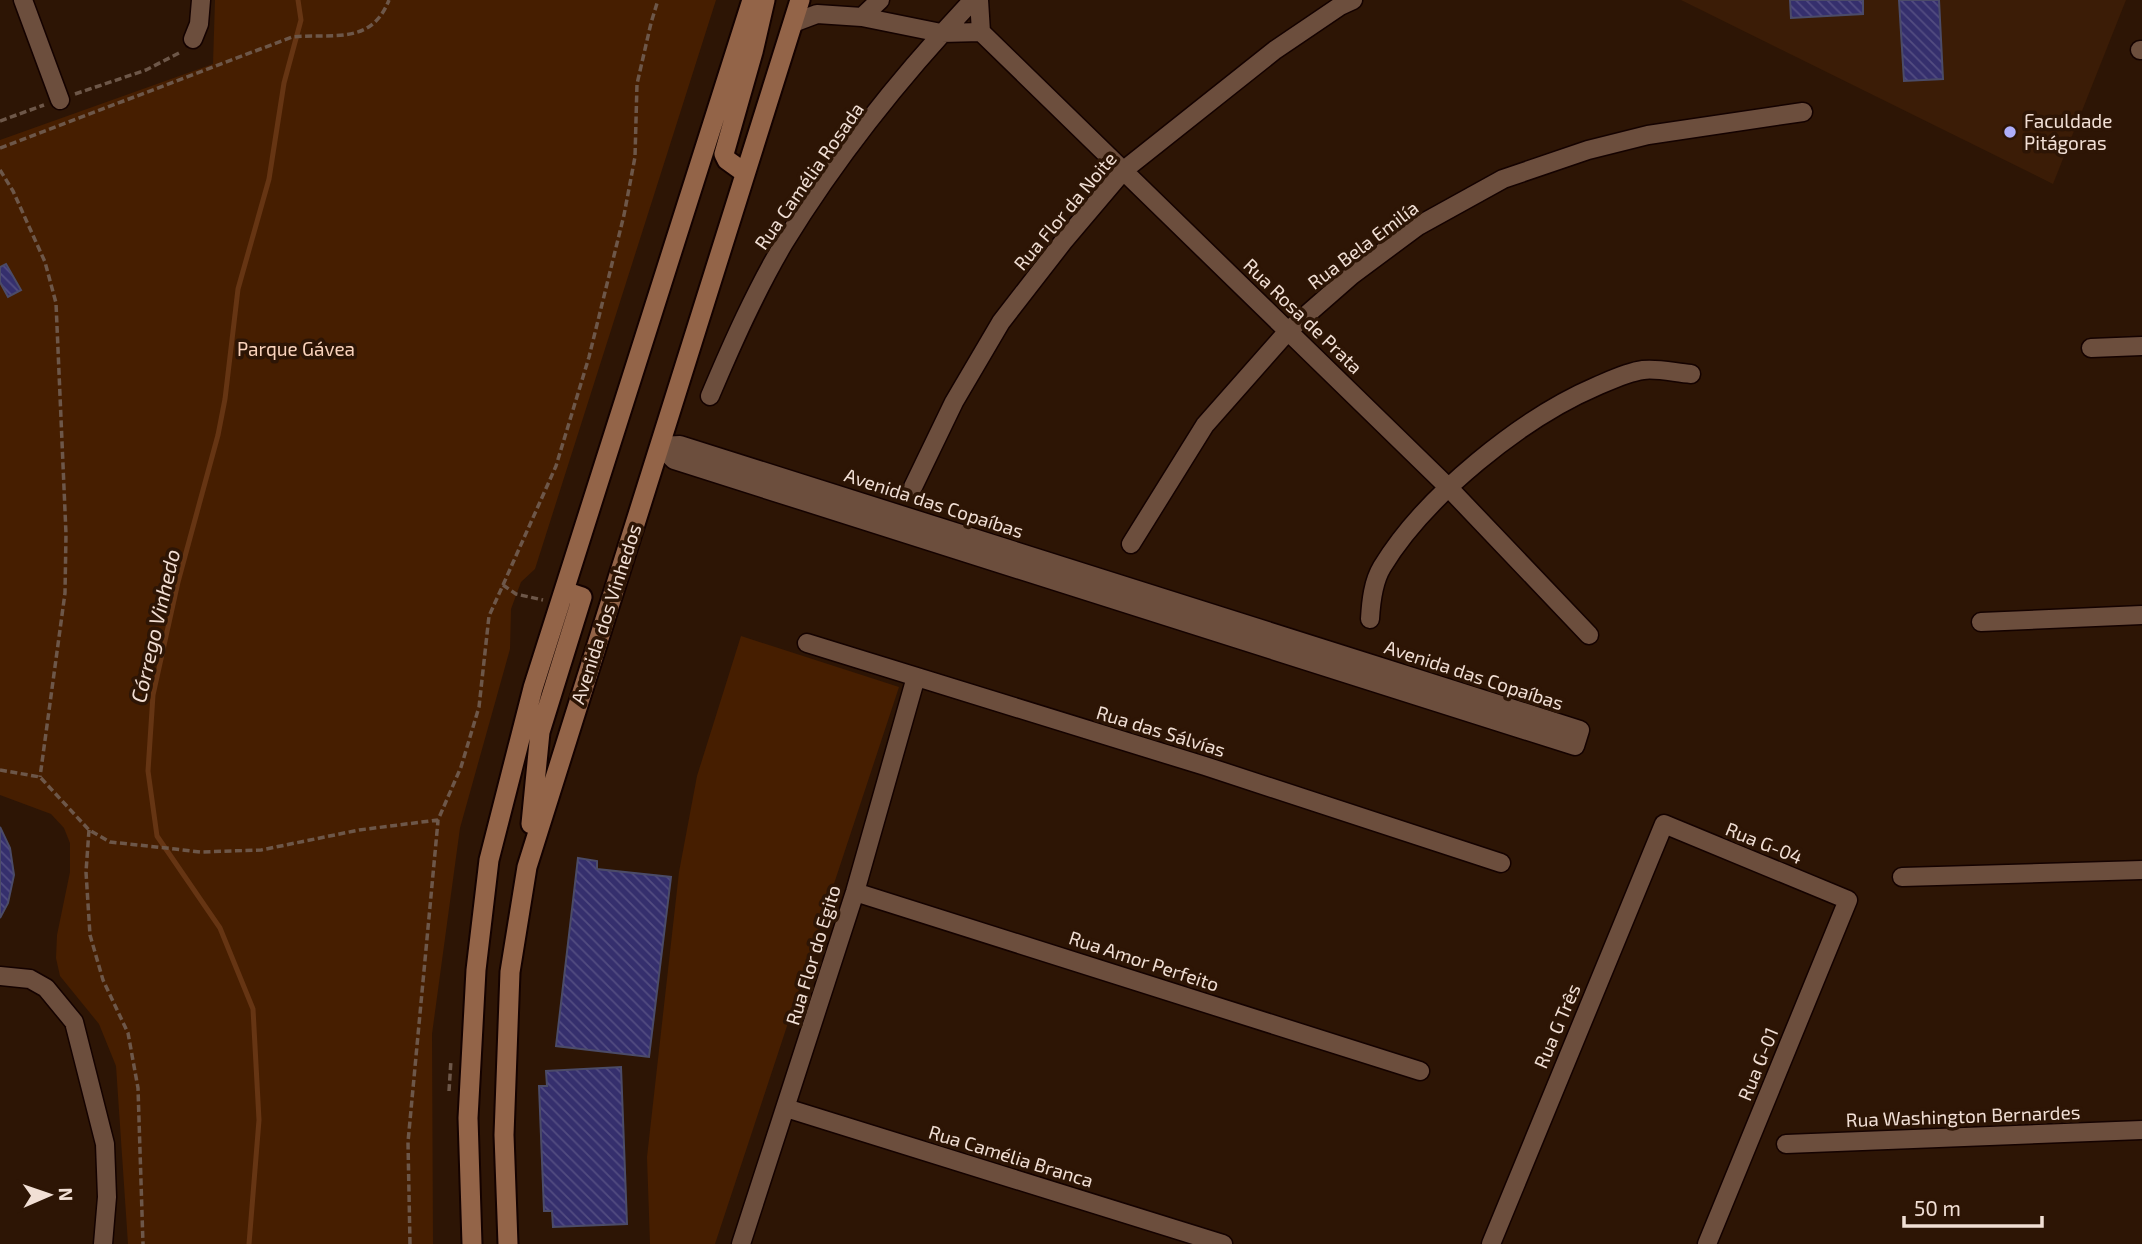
<svg xmlns="http://www.w3.org/2000/svg" width="2142" height="1244" viewBox="0 0 2142 1244" font-family="'Exo 2',sans-serif">
<style>
.built{fill:#3b1c06}
.green{fill:#461e00}
.lines{fill:none;stroke-linecap:round;stroke-linejoin:round}
.stream{stroke:#663513;stroke-width:5}
.building{fill:url(#building-back-hatch);stroke:#4b4b68;stroke-width:2}
.minor-casing{stroke:#140200;stroke-width:21}
.secondary-casing{stroke:#140200;stroke-width:23}
.path{stroke:#6d5749;stroke-width:3.5;stroke-dasharray:7 3.5;stroke-linecap:butt}
.minor{stroke:#6c4e3d;stroke-width:18}
.secondary{stroke:#936448;stroke-width:19}
.poi-dot{fill:#aeaefa;stroke:#2d1505;stroke-width:2.5}
.labels{text-anchor:middle;stroke-width:7;stroke-linejoin:round;paint-order:stroke}
.poi-label{font-size:19px;fill:#f1dfd5;stroke:#2d1505;text-anchor:start}
.street-label{font-size:19px;fill:#f1dfd5;stroke:#2d1505}
.park-label{font-size:19px;fill:#f9d2bb;stroke:#2d1505}
.water-label{font-size:21px;font-style:italic;fill:#f2ded3;stroke:#2d1505}
</style>
<defs>
<pattern id="building-back-hatch" width="6" height="6" patternUnits="userSpaceOnUse" patternTransform="scale(1.75)"><rect width="6" height="6" fill="#352f6d"/><path d="M-1 5l2 2M0 0l6 6M5-1l2 2" fill="none" stroke="#534d81"/></pattern>
</defs>
<rect width="100%" height="100%" fill="#2d1505"/>
<path class="built" d="M1681 0H2126L2053 184Z"/>
<path class="green" d="M215 0H716L535 569 521 582 511 609 510 649 460 828 432 1034 433 1244H128L116 1066 99 1024 60 976 56 958 57 935 70 872V843L64 828 51 814 0 795V140L213 64Z
M741 636 899 687 715 1244H650L647 1157 679 872 697 776Z"/>
<g class="lines">
<path class="stream" d="M249 1244 259 1120 253 1009 220 928 157 836 148 771 153 695 178 582 218 435 225 399 238 289 269 179 284 83 301 20 298 0"/>
</g>
<path class="building" d="M1790 0H1863V14L1791 18Z
M1899 0H1939L1943 79 1904 81Z
M6 264 21 290 8 297 0 282V267Z
M0 827 10 848 14 875 8 903 0 918Z
M578 858 597 861V869L671 877 649 1057 556 1046Z
M621 1067 627 1224 553 1227 552 1211H544L539 1086H547L546 1071Z"/>
<g class="lines">
<g class="minor-casing">
<path id="minor" d="M23 0 60 100
M979 0 981 32 1448 487 1589 635
M862 17 880 0
M793 23 817 14 862 17 941 33 981 32
M193 39 199 24 201 0
M2140 50H2142
M2091 348 2142 346
M710 396C732 344 755 292 784 243 837 156 903 74 973 0
M680 445 1580 730 1575 746 674 460 660 446Z
M913 487 954 402 1001 322 1063 242 1124 170 1275 50 1340 6 1353 0
M1131 544 1205 425 1288 331 1352 275 1418 226 1503 179 1588 150 1648 135 1803 112
M1370 619C1371 601 1373 582 1382 567 1425 496 1522 418 1597 386 1611 380 1628 372 1643 370 1658 368 1676 373 1691 374
M1981 622 2142 615
M807 643 1205 766 1501 863
M1902 877 2142 870
M855 892 1420 1071
M0 976 30 979 46 988 74 1022 105 1144 107 1197 103 1244
M786 1108 1223 1244
M1786 1144 2142 1130
M741 1244 855 892 916 677
M1491 1244 1664 824 1848 900 1707 1244"/>
</g>
<g class="secondary-casing">
<path id="secondary" d="M745 173 727 160 724 154 753 52 765 0
M531 824 540 732 582 597 564 591
M472 1244 468 1118 476 970 489 860 533 688 752 0
M508 1244 504 1135 510 972 527 867 800 0"/>
</g>
<path class="path" d="M75 94 146 70 181 52
M0 121 44 105
M0 148 292 37C332 33 371 46 389 0
M0 170 13 191 45 262 56 303 66 534 65 593 40 777
M503 585 556 466 589 357 624 215 635 157 637 84 651 23 658 0
M0 770 40 777 89 830 110 842 175 849 200 852 261 850 359 830 438 820 461 767 479 707 489 616 503 585 516 594 543 600
M89 830 86 872 90 935 103 980 128 1033 138 1088 143 1244
M449 1091 451 1060
M410 1244 408 1142 438 821"/>
<use href="#minor" class="minor"/>
<use href="#secondary" class="secondary"/>
</g>
<circle class="poi-dot" cx="2010" cy="132" r="7"/>
<g class="labels">
<g class="poi-label">
<text x="2024" y="128">Faculdade<tspan x="2024" dy="22">Pitágoras</tspan></text>
</g>
<g class="street-label">
<text transform="translate(809 176) rotate(-55)" y="7">Rua Camélia Rosada</text>
<text transform="translate(1065 211) rotate(-50)" y="7">Rua Flor da Noite</text>
<text transform="translate(1363 245) rotate(-37)" y="7">Rua Bela Emilía</text>
<text transform="translate(1303 316) rotate(44)" y="7">Rua Rosa de Prata</text>
<text transform="translate(934 503) rotate(18)" y="7">Avenida das Copaíbas</text>
<text transform="translate(606 614) rotate(-72)" y="7">Avenida dos Vinhedos</text>
<text transform="translate(1474 675) rotate(18)" y="7">Avenida das Copaíbas</text>
<text transform="translate(1161 731) rotate(17)" y="7">Rua das Sálvías</text>
<text transform="translate(1764 843) rotate(22)" y="7">Rua G-04</text>
<text transform="translate(813 955) rotate(-73)" y="7">Rua Flor do Egito</text>
<text transform="translate(1144 961) rotate(18)" y="7">Rua Amor Perfeito</text>
<text transform="translate(1557 1026) rotate(-67)" y="7">Rua G Três</text>
<text transform="translate(1758 1064) rotate(-68)" y="7">Rua G-01</text>
<text transform="translate(1963 1116) rotate(-2)" y="7">Rua Washington Bernardes</text>
<text transform="translate(1011 1156) rotate(17)" y="7">Rua Camélia Branca</text>
</g>
<g class="park-label">
<text x="296" y="356">Parque Gávea</text>
</g>
<g class="water-label">
<text transform="translate(156 626) rotate(-77)" y="7">Córrego Vinhedo</text>
</g>
</g>
<g transform="translate(49 1195) rotate(88)" stroke="#2d1505" stroke-width="5" paint-order="stroke">
<path d="M0-5L12 26L0 18L-12 26Z" fill="#f1dfd5"/>
<text y="-10" font-size="19" font-weight="bold" text-anchor="middle" fill="#f1dfd5">N</text>
</g>
<path d="M1904 1216v10h138v-10" fill="none" stroke="#f1dfd5" stroke-width="3.5"/>
<text x="1914" y="1216" font-size="21" fill="#f1dfd5" stroke="#2d1505" stroke-width="5" paint-order="stroke">50 m</text>
</svg>
